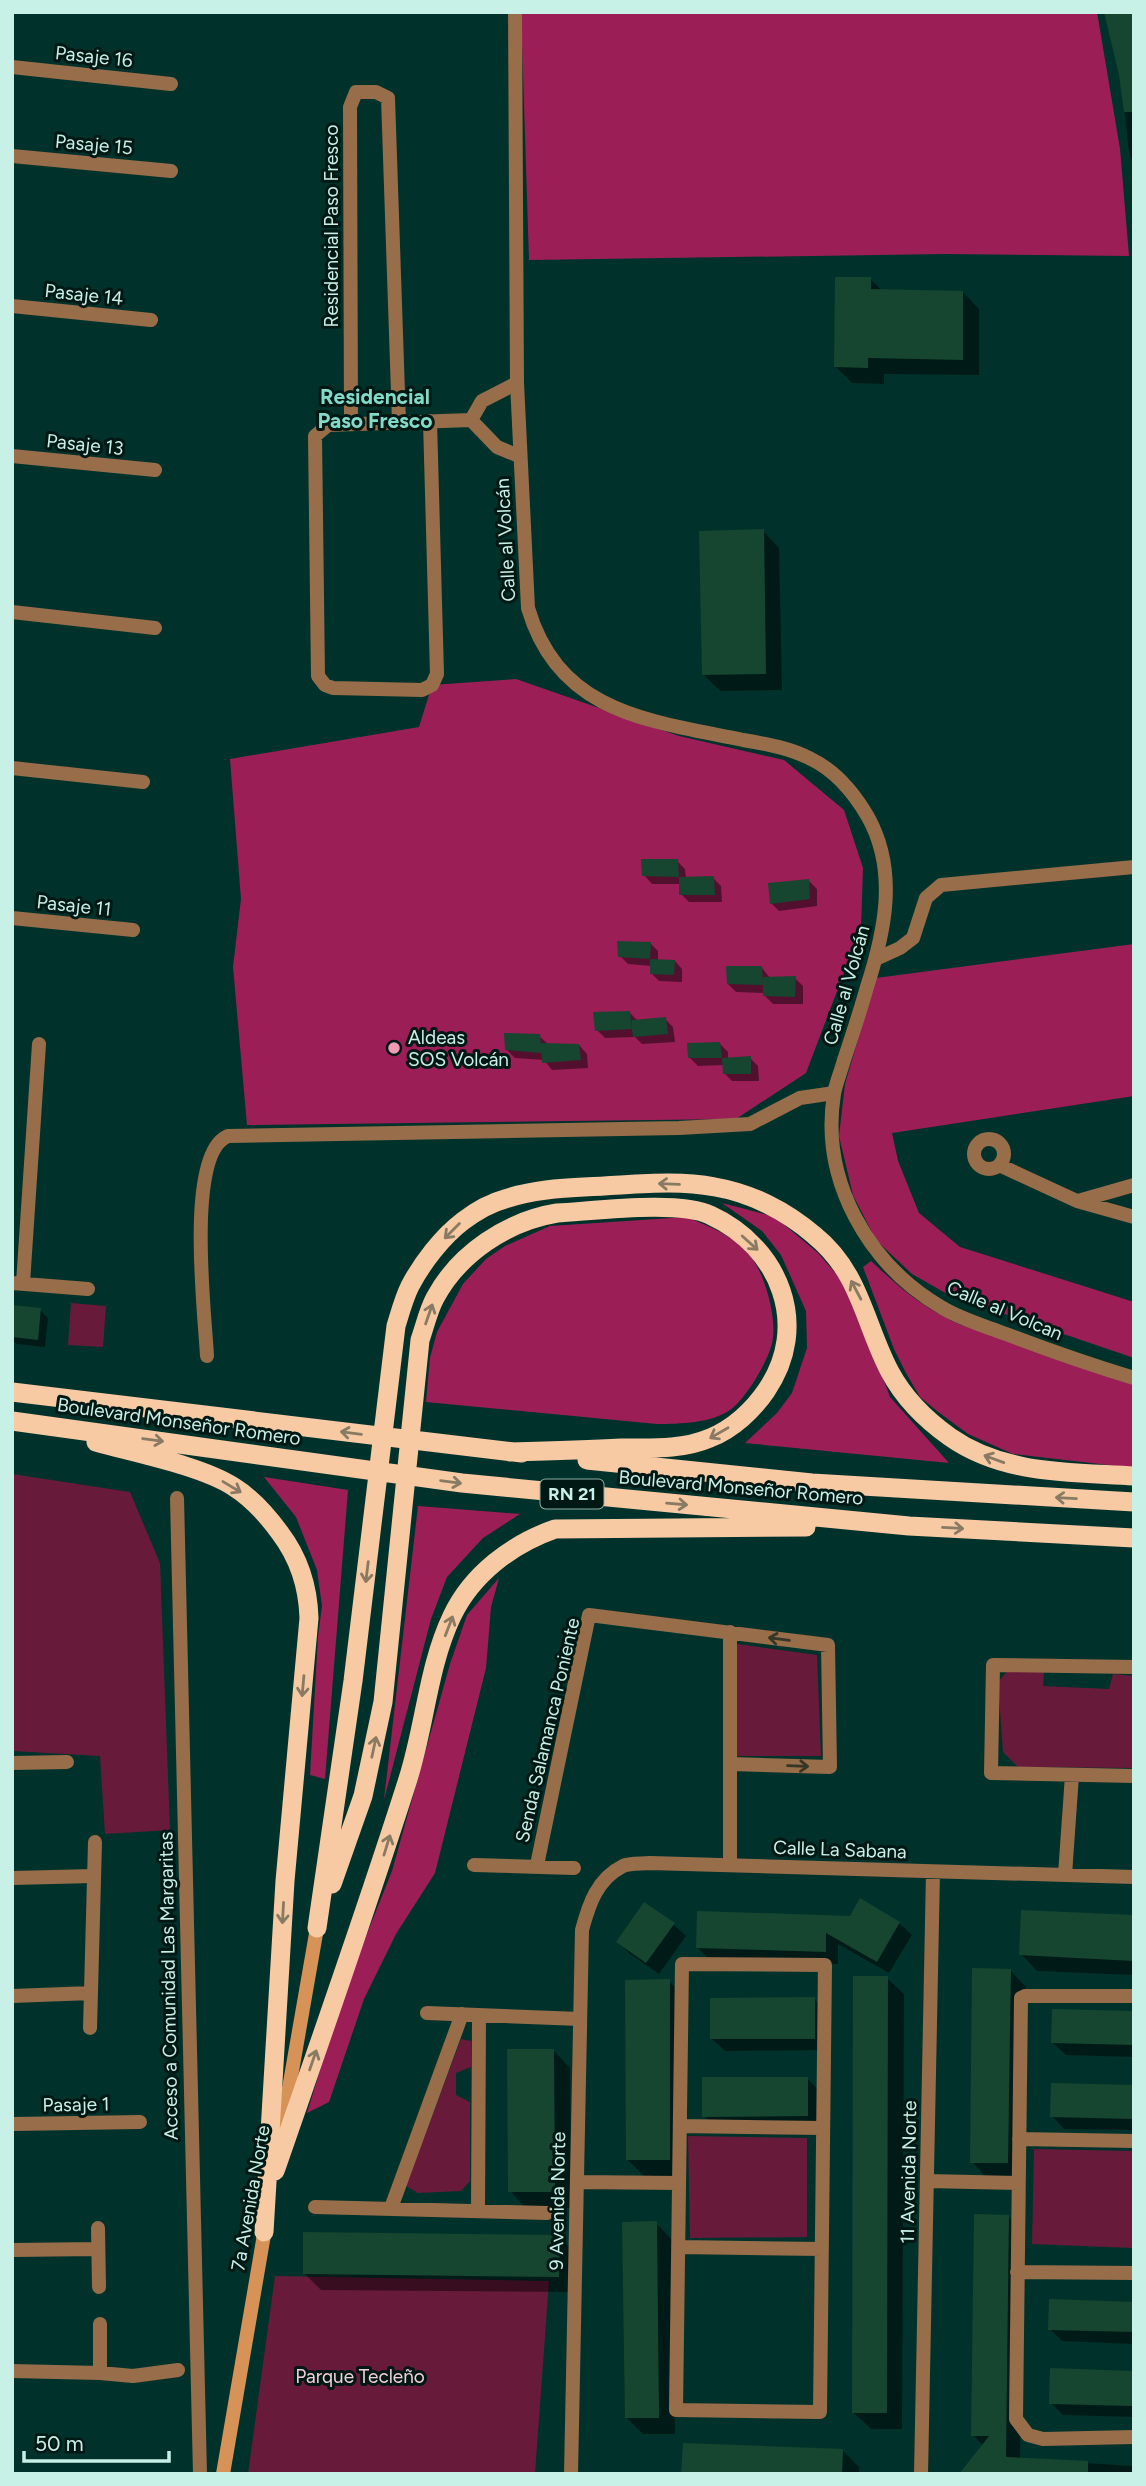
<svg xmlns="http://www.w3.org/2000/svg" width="1146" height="2486" viewBox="0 0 1146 2486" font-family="Figtree,sans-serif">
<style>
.green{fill:#681a3a}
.forest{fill:#9b1f56}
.shadow{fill:#0007}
.building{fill:#16462f}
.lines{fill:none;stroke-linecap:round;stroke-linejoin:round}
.minor{stroke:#986d4a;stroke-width:14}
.tertiary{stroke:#986d4a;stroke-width:14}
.secondary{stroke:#d79258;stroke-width:14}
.trunk{stroke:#f8caa4;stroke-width:19}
.oneway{stroke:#887a63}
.oneway2{stroke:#353626}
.poi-dot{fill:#f09ab5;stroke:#001813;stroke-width:2.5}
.labels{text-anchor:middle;stroke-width:6;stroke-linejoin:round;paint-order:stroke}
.shield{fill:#001813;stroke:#8bafa7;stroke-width:2}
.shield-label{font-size:18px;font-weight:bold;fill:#c7f0e7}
.street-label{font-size:19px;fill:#c7f0e7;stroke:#001813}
.poi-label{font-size:19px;fill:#c7f0e7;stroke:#001813;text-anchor:start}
.park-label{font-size:19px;fill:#f1d0d9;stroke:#001813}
.neighbourhood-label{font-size:21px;font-weight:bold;fill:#82dbc9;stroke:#001813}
</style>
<rect width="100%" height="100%" fill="#00322b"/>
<path class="green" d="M71 1303 106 1306 103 1347 68 1345Z
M12 1474 130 1492 160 1563 170 1830 105 1834 100 1756 12 1751Z
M737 1644 817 1655 821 1756H736Z
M1009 1669 1044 1672 1043 1686 1109 1689 1113 1674 1134 1676V1768L1018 1767 1003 1752 998 1682Z
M461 2039 471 2041V2067L456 2073V2095L470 2102V2181L461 2191 418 2193 406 2186Z
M688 2136 807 2138V2237L690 2238Z
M1034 2149 1134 2151V2248L1032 2244Z
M275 2276 549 2281 535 2474H248Z"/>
<path class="forest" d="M521 12H1097L1120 149 1129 256 945 254 529 260Z
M516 679 679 736 784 760 844 810 863 868 861 928 806 1073 736 1119 247 1125 233 967 241 899 230 759 419 727 432 685Z
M1134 944V1096L892 1133 898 1161 919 1213 960 1247 1134 1302V1358L949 1295 912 1274 876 1240 853 1195 839 1136 845 1084 876 978Z
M722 1203 775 1217 818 1253 850 1290 890 1397 949 1463 745 1443 777 1413 792 1393 807 1348 806 1311 781 1255 762 1231Z
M687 1217C710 1227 730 1234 747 1252 764 1269 778 1319 772 1343 768 1361 746 1399 730 1410 712 1423 679 1424 657 1424L426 1402 430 1358 437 1332 463 1284 486 1259 505 1246 550 1226Z
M871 1261C900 1288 924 1309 961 1325L1134 1382V1468L1013 1454 968 1434 937 1411 920 1397 906 1373 894 1349 863 1267Z
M264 1477 348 1490 325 1779 310 1775 318 1637 322 1606 317 1570 296 1517Z
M418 1506 520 1514 483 1538 447 1577 431 1619 384 1800Z
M499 1578 491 1607 486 1668 435 1873 396 1934 364 1999 329 2102 307 2113 345 1989 392 1871 450 1664 467 1615Z"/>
<path class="shadow" d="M1134 12V167L1129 153 1121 75Z
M870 279 883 291 963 292 979 309V375L884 374V384L852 383 836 367Z
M763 531 779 548 782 690 720 691 704 675Z
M677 861 685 869 686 878H713L721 886 722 902H689L681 894V884H652L644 875Z
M809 881 817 889V906L779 911 771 903Z
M650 943 658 951V961H675L682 969V982L659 981 651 973 652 966 628 964 620 956Z
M762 968 770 978H795L803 986V1004H773L765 996V993L736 992 728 984Z
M630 1013 638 1021 665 1019 673 1027 675 1042 642 1044 635 1037 605 1038 597 1030Z
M539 1036 548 1044 579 1045 587 1054 588 1068 552 1070 544 1060 515 1058 507 1050Z
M720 1044 728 1052V1059L750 1058 758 1066 759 1081H732L724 1073V1065L698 1066 690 1058Z
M12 1307 40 1310 48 1318 45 1347 17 1344 12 1340Z
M1134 1917V1975L1037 1971 1021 1954Z
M899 1923 912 1935 889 1973 838 1944V1964L710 1960 697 1947Z
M673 1924 686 1936 659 1974 630 1954 618 1942Z
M1010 1970 1026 1987 1024 2179H988L972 2162Z
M887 1978 904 1994 902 2429H871L854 2413Z
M669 1981 685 1998 686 2176H644L628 2160Z
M814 1999 826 2011V2050L725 2051 712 2039Z
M1134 2013V2057L1066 2055 1053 2043Z
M554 2051 570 2068 571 2208H526L510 2191Z
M807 2078 819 2091 820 2128H717L704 2116Z
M1134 2087V2130L1064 2129 1052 2116Z
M1008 2217 1022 2231 1020 2459 1134 2466V2474H967L984 2446 973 2435Z
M656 2223 672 2240 675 2434H643L627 2418Z
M559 2237 576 2254 575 2292 321 2290 304 2273Z
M1134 2303V2344L1062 2341 1050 2329Z
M1134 2373V2417L1063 2415 1051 2403Z
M842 2450 859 2467V2474H683Z"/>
<path class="building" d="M1104 12H1134V112H1124L1119 75Z
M835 277H871V289L963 291V360L868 358V368L834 367Z
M764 529 766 674 702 675 699 531Z
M641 859H678L679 877 642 876Z
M714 876 715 895H679V877Z
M809 879 810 899 770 904 768 883Z
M617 941 651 942 650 959 618 957Z
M650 959 675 960 674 975 650 974Z
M726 966H762L763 985 727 984Z
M796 976 795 997 763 996V977Z
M630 1011 632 1029V1020L666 1017 668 1034 633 1037 632 1029 595 1031 593 1012Z
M504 1033 540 1034 542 1053 505 1050Z
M720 1042 722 1058H688L687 1043Z
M541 1043 579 1044 581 1060 542 1063Z
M751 1056V1074H723L722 1058Z
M12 1305 41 1308 38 1340 12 1337Z
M860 1898 900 1922 877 1962 826 1933V1952L696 1948 697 1911 850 1916Z
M644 1902 675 1923 646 1963 616 1942Z
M1021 1910 1134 1915V1961L1019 1955Z
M972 1968 1011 1969 1008 2163H970Z
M853 1976H888L887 2413H852Z
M670 1979V2160H626L625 1980Z
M815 1997V2039H710V1998Z
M1052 2009 1134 2011V2045L1051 2043Z
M507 2049H554L555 2192H508Z
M702 2077H808V2116L702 2117Z
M1051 2083 1134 2085V2119L1050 2117Z
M974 2214 1009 2215 1006 2457 1088 2461V2474H959L989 2436H971Z
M657 2221 659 2418H625L622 2222Z
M303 2232 560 2235 559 2277 303 2274Z
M1049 2299 1134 2302V2332L1048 2330Z
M1050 2368 1134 2371V2406L1049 2404Z
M683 2443 843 2449 842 2474H681Z"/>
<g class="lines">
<path class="minor" d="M12 67 171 84
M12 156 171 171
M12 306 151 320
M517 383 482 401 471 420 497 447 519 456
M430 421 437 674 432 685 422 690 333 688 325 685 318 676 315 436 328 425 471 420
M351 424 350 107 356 92H376L388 98 399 422
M12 456 155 470
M12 612 155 628
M12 768 143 782
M12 918 133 930
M876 959 900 948 913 938 926 898 941 885 1134 867
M974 1154a15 15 0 1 1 30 0a15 15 0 1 1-30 0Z
M999 1165 1077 1201 1134 1217
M1078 1201 1134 1185
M12 1283 88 1289
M23 1283 39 1044
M207 1356C205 1315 185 1153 228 1136L679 1128 750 1124 800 1098 834 1093
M177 1498 200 2474
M730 1632V1864
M1134 1667 993 1665 991 1773 1134 1776
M12 1763 67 1762
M474 1865 574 1868
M537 1865 589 1615 828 1645 830 1767 730 1764
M1065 1875 1072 1775
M12 1878 94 1876
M682 1964 825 1965 820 2412 676 2410Z
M12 1996 91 1993
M1134 1996H1025L1021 1998 1016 2419 1028 2435 1043 2439 1134 2437
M427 2013 580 2019
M90 2028 95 1842
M12 2124 140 2122
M680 2126 823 2128
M1019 2139 1134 2141
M927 2181 1018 2183
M577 2182 679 2183
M315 2207 547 2213
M391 2208 462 2014
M478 2211 479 2015
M98 2228 99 2287
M679 2247 822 2249
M12 2250 98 2249
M1017 2272 1134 2273
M100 2324V2373
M12 2371 100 2373 133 2376 178 2370
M571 2474 582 1930C589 1904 597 1879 623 1866 630 1863 641 1864 650 1863L1134 1877
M921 2474 933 1872"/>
<path class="tertiary" d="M515 12 517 383 528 608C559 714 651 721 743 740 767 744 790 748 811 759 836 771 854 793 868 817 898 871 885 931 867 987 860 1012 852 1036 844 1060 841 1071 836 1083 834 1094 820 1180 868 1264 941 1307 960 1319 985 1326 1006 1334 1048 1350 1091 1365 1134 1378"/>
<path class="secondary" d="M281 2134 317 1928
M223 2474 266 2223"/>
<path class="trunk" d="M12 1392 522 1453
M12 1421 462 1483 909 1526 1134 1538
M96 1442C135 1453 202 1466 234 1487 253 1499 267 1515 280 1533 299 1558 308 1586 309 1618L285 1881 264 2232
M587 1460 812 1483 1134 1502
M332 1884 363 1796 383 1702 420 1340C425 1326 428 1311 435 1298 459 1253 508 1221 557 1213 594 1211 680 1200 710 1215 780 1247 811 1326 766 1391 753 1410 733 1429 710 1438 682 1450 651 1448 621 1448 584 1450 547 1451 510 1452
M317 1928 353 1681 396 1326C400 1313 404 1298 410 1286 422 1263 442 1237 463 1221 475 1212 490 1203 505 1199 537 1188 571 1188 604 1186 641 1184 679 1180 715 1187 751 1193 786 1211 814 1235 861 1273 864 1323 890 1372 904 1398 926 1420 950 1437 1004 1475 1071 1472 1134 1476
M275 2171C320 2041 366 1911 408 1779 425 1726 428 1666 452 1616 472 1574 512 1544 555 1529L806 1527"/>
</g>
<defs><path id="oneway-shaft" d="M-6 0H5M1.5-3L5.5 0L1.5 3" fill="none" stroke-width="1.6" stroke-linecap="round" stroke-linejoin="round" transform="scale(1.75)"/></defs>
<g class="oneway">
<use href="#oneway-shaft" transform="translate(669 1184) rotate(-178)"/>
<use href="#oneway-shaft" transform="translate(452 1231) rotate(135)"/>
<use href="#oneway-shaft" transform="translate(750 1243) rotate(42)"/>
<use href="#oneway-shaft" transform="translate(856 1290) rotate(-118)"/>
<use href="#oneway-shaft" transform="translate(429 1314) rotate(-71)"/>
<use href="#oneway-shaft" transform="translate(351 1433) rotate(-173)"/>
<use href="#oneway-shaft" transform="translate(719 1433) rotate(150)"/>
<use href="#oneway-shaft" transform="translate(153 1440) rotate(8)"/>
<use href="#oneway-shaft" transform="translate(994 1459) rotate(-160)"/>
<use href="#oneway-shaft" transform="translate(451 1482) rotate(8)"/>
<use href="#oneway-shaft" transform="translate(232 1487) rotate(31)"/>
<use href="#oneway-shaft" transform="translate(1066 1498) rotate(-177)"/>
<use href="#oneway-shaft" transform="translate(677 1504) rotate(5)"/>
<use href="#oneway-shaft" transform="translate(953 1528) rotate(3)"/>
<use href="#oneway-shaft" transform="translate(367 1572) rotate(97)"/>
<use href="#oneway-shaft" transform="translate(449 1626) rotate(-69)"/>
<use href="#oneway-shaft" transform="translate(303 1686) rotate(95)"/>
<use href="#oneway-shaft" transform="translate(374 1747) rotate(-78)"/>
<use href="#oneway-shaft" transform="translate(387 1845) rotate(-73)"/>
<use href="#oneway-shaft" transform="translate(283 1913) rotate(93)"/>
<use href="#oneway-shaft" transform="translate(313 2060) rotate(-71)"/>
</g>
<g class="oneway2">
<use href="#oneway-shaft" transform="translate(779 1639) rotate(-173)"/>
<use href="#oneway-shaft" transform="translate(798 1766) rotate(2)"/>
</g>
<circle class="poi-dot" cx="394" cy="1048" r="7"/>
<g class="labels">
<rect class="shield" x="540.5" y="1479.5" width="63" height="29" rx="5"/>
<g class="shield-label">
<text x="572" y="1500">RN 21</text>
</g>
<g class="street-label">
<text transform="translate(94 56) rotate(6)" y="7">Pasaje 16</text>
<text transform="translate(94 144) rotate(5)" y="7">Pasaje 15</text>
<text transform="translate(331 226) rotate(-90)" y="7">Residencial Paso Fresco</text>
<text transform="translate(84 294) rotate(6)" y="7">Pasaje 14</text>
<text transform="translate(85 444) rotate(6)" y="7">Pasaje 13</text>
<text transform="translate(505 540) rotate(-93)" y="7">Calle al Volcán</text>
<text transform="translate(74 905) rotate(6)" y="7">Pasaje 11</text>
<text transform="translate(846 985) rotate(-74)" y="7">Calle al Volcán</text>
<text transform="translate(1005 1310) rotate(23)" y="7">Calle al Volcan</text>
<text transform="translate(179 1421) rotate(8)" y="7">Boulevard Monseñor Romero</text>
<text transform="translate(741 1487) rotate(5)" y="7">Boulevard Monseñor Romero</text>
<text transform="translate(547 1730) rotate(-77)" y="7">Senda Salamanca Poniente</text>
<text transform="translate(840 1849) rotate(2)" y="7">Calle La Sabana</text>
<text transform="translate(168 1986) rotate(-91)" y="7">Acceso a Comunidad Las Margaritas</text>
<text transform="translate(76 2104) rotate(-1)" y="7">Pasaje 1</text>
<text transform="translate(908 2172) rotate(-89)" y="7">11 Avenida Norte</text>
<text transform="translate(250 2198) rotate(-80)" y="7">7a Avenida Norte</text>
<text transform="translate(557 2201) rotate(-89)" y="7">9 Avenida Norte</text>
</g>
<g class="poi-label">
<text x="408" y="1044">Aldeas<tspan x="408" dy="22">SOS Volcán</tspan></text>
</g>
<g class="park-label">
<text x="360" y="2383">Parque Tecleño</text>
</g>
<g class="neighbourhood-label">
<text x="375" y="404">Residencial<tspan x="375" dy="24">Paso Fresco</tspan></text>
</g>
</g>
<rect width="1146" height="2486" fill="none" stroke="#c7f0e7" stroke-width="28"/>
<path d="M24 2451v10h145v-10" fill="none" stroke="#c7f0e7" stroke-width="3.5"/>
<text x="35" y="2451" font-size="21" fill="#c7f0e7" stroke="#001813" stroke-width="5" paint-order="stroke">50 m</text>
</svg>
